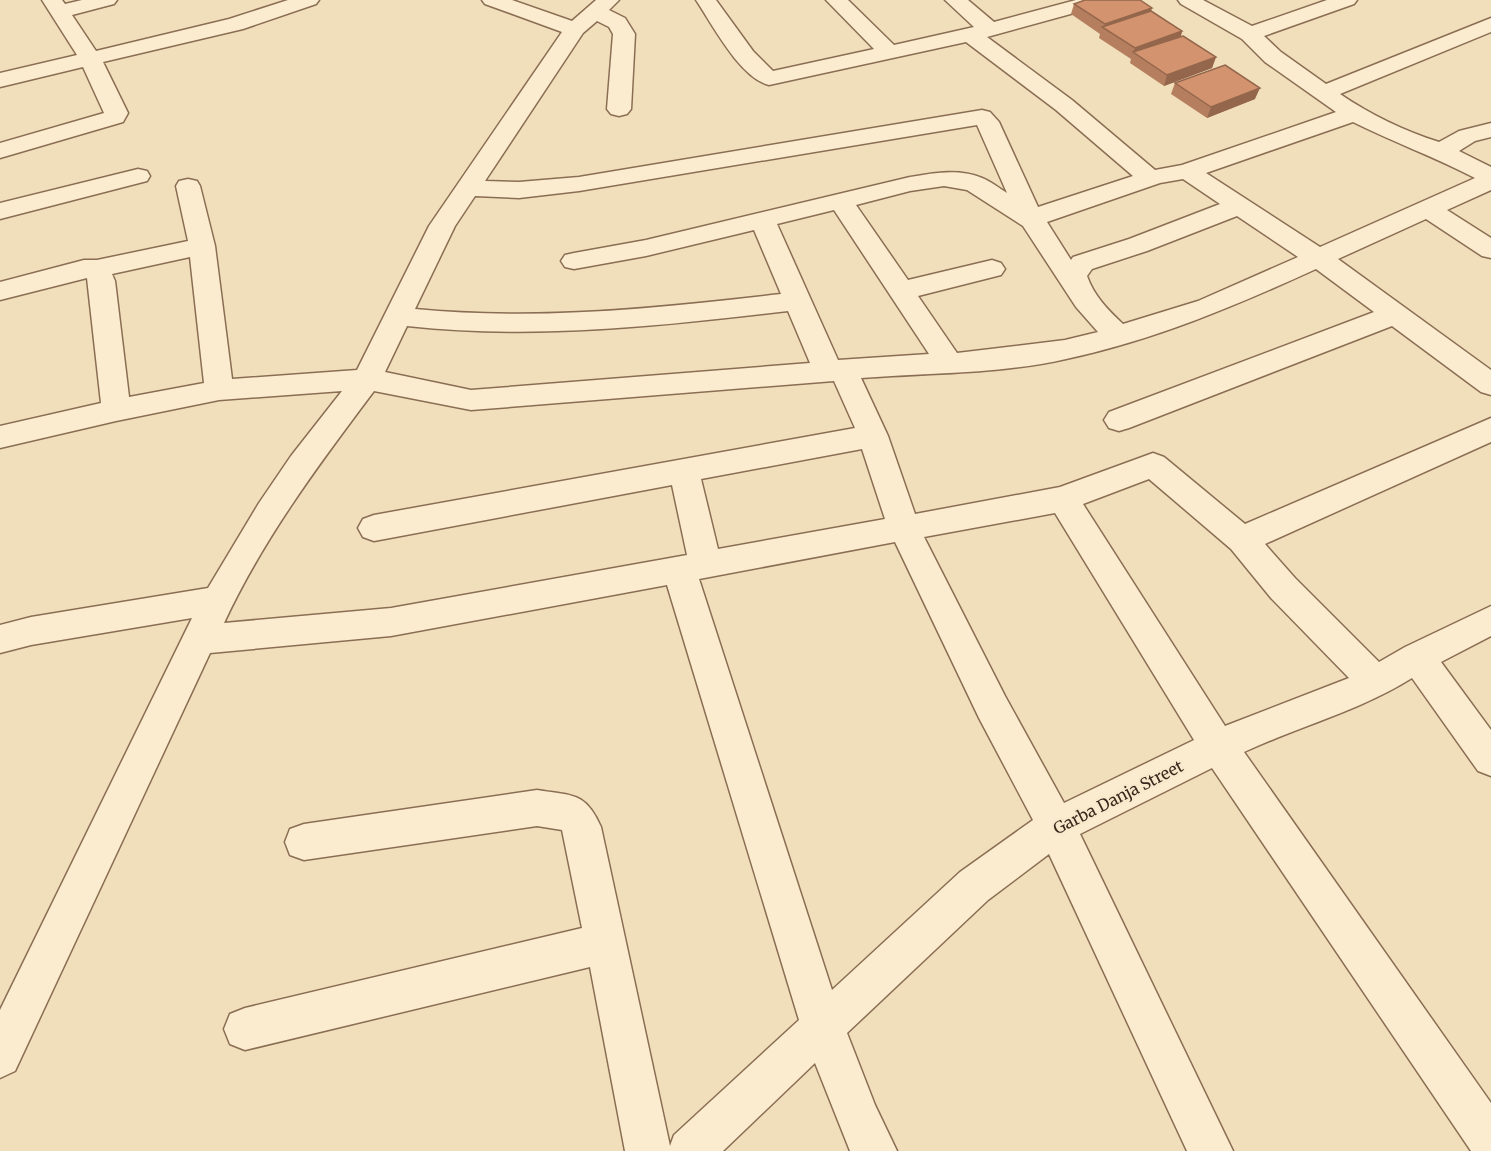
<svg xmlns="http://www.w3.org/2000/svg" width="1491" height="1151" viewBox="0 0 1491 1151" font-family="Merriweather,serif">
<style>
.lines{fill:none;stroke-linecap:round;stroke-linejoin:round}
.street-casing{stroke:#8a6e54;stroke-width:3}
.street{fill:#fceccf;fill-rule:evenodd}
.wall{fill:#b57e5f}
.shaded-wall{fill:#94674d}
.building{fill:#d3936e;stroke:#94674d;stroke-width:1.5}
.labels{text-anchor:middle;stroke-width:5;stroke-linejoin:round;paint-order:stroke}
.street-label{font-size:16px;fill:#38271a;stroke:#f8e9cc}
</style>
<rect width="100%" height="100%" fill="#f1dfbb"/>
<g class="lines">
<g class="street-casing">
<path id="street" d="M42 0H62L65 4 82 0H117L114 4 72 15 96 51 229 19 288 0H319L316 4 243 29 103 62 128 113 123 122 0 158V143L104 113 83 67 0 87V73L77 55Z
M482 0H512L572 21 596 0H619L609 10 625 18 635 34 631 109 627 114 619 116 611 114 607 109 613 34 609 27 597 21 583 33 485 181 519 182 579 177 982 110 990 112 999 122 1038 207 1133 176 1056 110 966 42 769 85C740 78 712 24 696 0H716L753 51 773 71 874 49 826 0H848L894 45 974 27 945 0H968L994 22 1076 0H1110L1107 4 987 37 1072 100 1155 170 1182 165 1336 112 1265 62 1242 39 1181 4 1178 0H1203L1252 26 1327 0H1357L1354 4 1264 36 1281 52 1326 84 1491 18V32L1340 94C1371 115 1404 131 1439 142L1459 131 1491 123V137L1475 141 1459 151 1491 167V190L1447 210 1491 238V258L1482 256 1426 219 1338 259 1491 370V395L1481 392 1392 326 1129 428 1119 431 1109 428 1104 420 1109 412 1374 312 1316 269C1235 306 1154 340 1066 359 1001 374 928 373 861 378L888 436 915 514 1060 487 1153 453 1164 457 1245 524 1491 418V442L1265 544 1295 578 1379 662 1405 647 1491 606V636L1441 662 1491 730V776L1478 771 1412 678C1359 711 1300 726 1244 752L1491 1103V1151H1471L1212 768 1080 834 1233 1151H1187L1049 854 988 900 847 1033 875 1105 897 1151H850L815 1063 723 1151H625L590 967 245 1050 230 1044 224 1029 230 1014 245 1008 582 928 562 830 537 826 304 860 290 855 285 842 290 829 304 824 537 790C572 796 585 791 601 827L670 1146 674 1135 799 1020 667 585 391 636 210 653 15 1071 0 1078V1010L192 618 31 645 0 653V625L31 617 208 588 259 503 291 456 342 391 219 400 116 421 0 448V426L101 403 87 278 0 300V282L84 260H97L188 241 176 186 179 181 188 179 197 181 200 186 215 246 232 379 357 370 429 226 562 32 485 4ZM1353 122C1393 142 1435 157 1475 178L1320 247 1206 173ZM977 125 1007 193C999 188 990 181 982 178 959 168 933 173 910 177L646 240 574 253 565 255 561 261 565 267 574 269 646 256 754 230 781 294C659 308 538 321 415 309L455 226 475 196 519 198 579 191ZM1183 179 1220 204 1129 239 1073 257 1071 260 1047 222 1160 183ZM944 186 967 190 1023 226 1076 307 1098 332 1065 340 957 353 918 296 1001 275 1005 269 1001 263 992 260 908 280 856 205 910 191ZM834 210 929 354 838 360 777 224ZM1237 216 1298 257 1198 301 1123 324C1108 310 1094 296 1087 276L1092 269 1147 251ZM190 257 204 383 129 397 115 281 112 274ZM788 311 810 363 471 390 385 372 407 326C535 340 661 326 788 311ZM834 381 855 428 374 515 363 519 358 528 363 537 374 541 672 485 687 555 391 608 224 623C263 539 319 464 374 391L471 410ZM862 449 885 519 718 549 701 479ZM1149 479 1231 549 1271 598 1349 678 1225 726 1083 504ZM1055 513 1194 740 1064 803 1005 696 924 537ZM895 542 979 718 1033 820 960 872 832 990 699 579Z
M138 169 147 171 150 176 147 181 0 219V203Z"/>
</g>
<use href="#street" class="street"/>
</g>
<path class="wall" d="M1074 4 1151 11 1182 31 1181 37 1216 57 1212 68 1164 86 1130 63 1131 59 1099 38 1100 34 1071 14Z
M1175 83 1255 99 1207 118 1171 94Z"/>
<path class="shaded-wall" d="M1152 8 1149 19 1104 28 1105 24Z
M1182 31 1179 42 1133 53 1135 48Z
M1216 57 1212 68 1164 86 1167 75Z
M1260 88 1255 99 1207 118 1211 107Z"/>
<path class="building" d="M1085 0H1140L1152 8 1105 24 1074 4Z
M1151 11 1182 31 1135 48 1102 27Z
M1183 36 1216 57 1167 75 1133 52Z
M1225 65 1260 88 1211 107 1175 83Z"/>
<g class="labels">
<g class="street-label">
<text transform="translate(1118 797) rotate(-27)" y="6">Garba Danja Street</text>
</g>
</g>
</svg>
